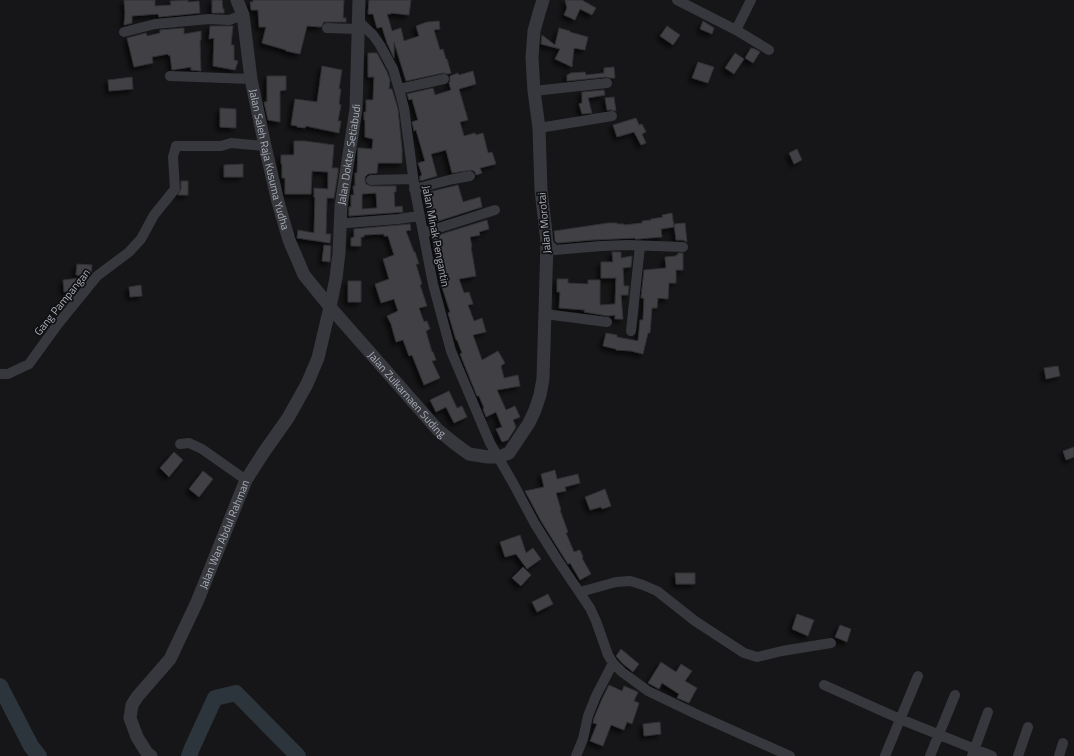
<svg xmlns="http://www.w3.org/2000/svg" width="1074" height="756" viewBox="0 0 1074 756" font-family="'Titillium Web',sans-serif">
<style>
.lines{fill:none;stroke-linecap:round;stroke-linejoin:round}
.river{stroke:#2c353c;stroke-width:16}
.building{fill:#404145;stroke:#303034;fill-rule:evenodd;filter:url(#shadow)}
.minor{stroke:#37383d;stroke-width:10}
.tertiary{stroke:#37383d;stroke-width:13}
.labels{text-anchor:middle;stroke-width:3.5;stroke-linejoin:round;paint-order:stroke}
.street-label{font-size:11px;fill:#a8adb8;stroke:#111113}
</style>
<defs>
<filter id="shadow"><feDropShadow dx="-3.5" dy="3.5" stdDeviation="2" flood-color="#0009"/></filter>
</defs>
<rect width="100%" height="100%" fill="#161618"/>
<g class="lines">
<path class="river" d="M0 686 31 746 39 756
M189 756 192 748 215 698 236 693 298 756"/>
</g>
<path class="building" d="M124 0H155V6L171 5 170 1 188 0V2L199 1 200 13 159 17 158 14 132 16V23L124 25 125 13Z
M212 0H222L223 9H224V13H212Z
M253 0H344L343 18H346V22H324L321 27 307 26 300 54 286 51V50L262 43 266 27H259L258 10H251L250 2H253Z
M369 0H411L409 15 391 13V14H387L392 31 401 28 404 41 419 36 416 26 427 22 439 21 440 29 434 30 440 50 443 49 446 59H447L451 73 448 74 443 73 406 81 394 42V58L387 43 382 27 377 28 373 14H368Z
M565 0H582L596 8 592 15 580 9 575 20 564 15 567 8Z
M703 21 714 28 712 34 700 29Z
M210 26H233L231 45H234V60L238 61 235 70 213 66 214 38 209 39Z
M667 26 680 35 673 45 660 36Z
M184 28V34L201 31V40H200L201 71 191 70V67L172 70 170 55 169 56 168 54 152 57 153 63 134 67 127 38 146 33 147 36 160 33V30Z
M559 28 570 31V32L588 37 585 50 574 48 572 67 555 59 560 49 541 44 542 35 555 45Z
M751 48 755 49 760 52 753 63 745 58Z
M368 53H377L387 72 390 80 389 89H392L398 109 402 149V163H378L377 173 368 174 365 177V181L366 184 371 186H396V192H394L395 207 402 206 403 212 349 216V207H351V195H354L353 186H355V173H357L358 148H360L372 149 373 139 365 137V120H364V112H366V100H373L374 77H368ZM376 193 377 208 362 209V194Z
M735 53 744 59 734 74 725 68Z
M698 62 714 67 708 83 692 78Z
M322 66 342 70 339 89H341L339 104 341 105 338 121H341L339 133 306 126 305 128 297 127V126L291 125 295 99 317 102Z
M614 67 615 78H611L606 77 567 81V75L571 73 585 72 586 75 604 73V68Z
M473 71 476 84 459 89 468 120 460 122 464 136 475 133 476 135 483 133 488 153 492 152 496 164 480 168 482 173 476 175 475 172 472 170 452 173 446 150 431 154 437 176 420 181V176L422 175 418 163 425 161 416 130 414 131 413 126 412 122 418 120 412 99 409 100 407 94 433 88 435 95 451 90 449 83 450 81V76L458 73 459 75Z
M267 76H286V90L280 91V122L268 120 264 102H267Z
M132 77 133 89 109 91 108 80Z
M604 90 605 95 588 98 592 113 582 114 579 104 582 103V92Z
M614 97 616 111 611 110H607L605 98Z
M220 108 236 109V128L220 127Z
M636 118 639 125 642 124 646 132 642 134 646 143 641 145 634 132 617 137 613 125Z
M294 141H305L334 145 332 168H338V173L334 198H327L326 234H331L330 243 297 238 298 230 314 233 315 198 314 197V188L328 189V172L312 171 311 194H285V178H282V164H281V155H294Z
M797 149 802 160 794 164 789 153Z
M243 164V177H224V165Z
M181 181H188V195H178L181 189Z
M458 185 463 202 480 197 482 207 429 224 426 214 431 213 425 193Z
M672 213 674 227 661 229 662 237 638 239H635V238L592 240 557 243 555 241 554 231 608 223H617V224H624V225L642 223V221L651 220V219L663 217 662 215Z
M487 220 489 229 479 232 480 235 470 237 472 247H471L476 276 459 279 464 293 469 292 473 304 468 305 474 321 482 318 486 332 473 335 482 360 498 351 505 363 501 366 504 378 518 375 520 386 497 390 506 410 515 406 520 417 513 420 516 427 508 440 502 442 496 429 502 427 496 412 486 417 483 409 484 408 479 396H477L460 354 462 353 457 340H456L448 313 450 312 442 287 443 286 432 237Z
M685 223 687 242 683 240H676L674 224Z
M410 224 411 230 406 231 414 252H415L419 264H416L422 284 420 285 427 306 419 308 424 322 427 321 430 329 426 331 432 352H433L436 360 432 361 440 378 424 385 412 355 409 356 403 340 396 342 391 324 387 316 398 311 394 299 381 303 375 284 389 279 383 259 394 255 388 236H384V234L364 235V237H361V246H351V238L354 237V229Z
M324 245 331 246 330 262 322 261Z
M612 252H621V258L632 256 631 267 623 268 624 286H629L628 295H621L623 319H615V315L608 316 584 312 585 310 559 308 560 292H557V279H568V283L588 284V280H600V305L615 304 616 278H601V262H613Z
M678 253H683V270H676V283H669L668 299 658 298 657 308H652L650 333H648L643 354 631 351 616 350V349L603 346 606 333 617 335V337L638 341 640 320H643L644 298H641L644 270 666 268 665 257 676 256V255H678Z
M77 264 92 265 91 274 88 276 76 275Z
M80 278 81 285 77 290 64 292 63 280Z
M348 281H361V302H348Z
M141 285 142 296 130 297 129 287Z
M1058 366 1060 376 1046 379 1044 368Z
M449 391 457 408 462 406 467 417 454 423 446 407 436 412 430 400Z
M1074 447V457L1066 460 1063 451Z
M174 452 183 460 169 477 160 468Z
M555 470 557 479 578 474 580 483 565 487 566 491 556 493 561 510H560L568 532 566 533 574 552 580 550 583 557 582 558 591 574 580 580 570 563 568 564 541 521 525 491 544 487 541 474Z
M203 471 213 479 199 497 189 489Z
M605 489 611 506 602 509 601 507 590 510 585 497Z
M520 535 526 553 533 548 541 559 527 569 516 554 505 557 500 542Z
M523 567 531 575 521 586 512 578Z
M675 573H695V584H676Z
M548 594 553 604 537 612 532 602Z
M797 614 814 620 808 636 792 629Z
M840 625 851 629 847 642 835 637Z
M621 649 639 664 633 672 622 663 616 656Z
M661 662 676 672 681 664 692 671 685 681 697 688 689 703 677 698 679 694 662 683 659 689 648 683Z
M609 685 622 691 624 686 638 692 634 701 639 703 632 724 627 722 624 730 611 725 603 746 590 741 597 724 593 723 594 718 602 699Z
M660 722 661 734 644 736 643 724Z"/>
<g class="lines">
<path class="minor" d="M677 0 736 30 769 50
M358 21 373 35 380 45 393 69 399 89 404 108 415 191 433 284 451 351 490 443 513 483 535 524 557 559 590 608 596 621 608 655 613 663 622 672 648 691 698 715 790 756
M327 28 358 29
M736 30 751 0
M124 32 155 24 209 19 229 20 243 15
M170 76 251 79
M399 89 444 79
M534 91 607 83
M539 128 612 116
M371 180 413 179
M414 189 453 179 470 176
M347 223 398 219 419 216
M423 233 495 210
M547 242 555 250 601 246 629 245 683 247
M545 314 607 322
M631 331 640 246
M0 374H8L29 364 58 324 97 276 129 252 141 239 154 215 175 189 173 157 176 146H221L231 143 265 146
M180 444 189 443 202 449 246 480
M580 592 616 582 630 581 643 585 657 591 695 621 744 653 757 657 782 651 831 643
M824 685 900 719 992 756
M576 756 583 739 588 716 596 696 613 663
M885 756 918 676
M930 756 955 695
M972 756 988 712
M1018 756 1028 727
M1059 756 1063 743"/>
<g class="tertiary">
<path id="s1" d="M237 0 243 15 251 79 265 146 278 202 289 240 304 275 330 307 438 430 454 443 469 454 488 457H499L509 453 529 423 535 410 540 395 543 379 547 242 541 190 539 128 534 91 532 58 534 31 539 13 543 0"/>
<path id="s2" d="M151 756 147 753 137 737 130 718 132 705 137 697 170 659 197 602 246 480 264 452 288 418 307 384 318 358 330 307 336 278 339 253 341 206 356 109 359 0"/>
</g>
</g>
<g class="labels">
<g class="street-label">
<text dy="4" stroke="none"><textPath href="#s2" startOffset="660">Jalan Dokter Setiabudi</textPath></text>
<text dy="4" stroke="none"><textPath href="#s1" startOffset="163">Jalan Saleh Raja Kusuma Yudha</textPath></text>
<text transform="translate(544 223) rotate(-95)" y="4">Jalan Morotai</text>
<text transform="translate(436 236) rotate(79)" y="4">Jalan Minak Pengantin</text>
<text transform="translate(62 302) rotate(-51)" y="4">Gang Pampangan</text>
<text dy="4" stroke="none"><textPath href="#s1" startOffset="442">Jalan Zulkarnaen Suding</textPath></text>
<text dy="4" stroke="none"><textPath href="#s2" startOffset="253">Jalan Wan Abdul Rahman</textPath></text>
</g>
</g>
</svg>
